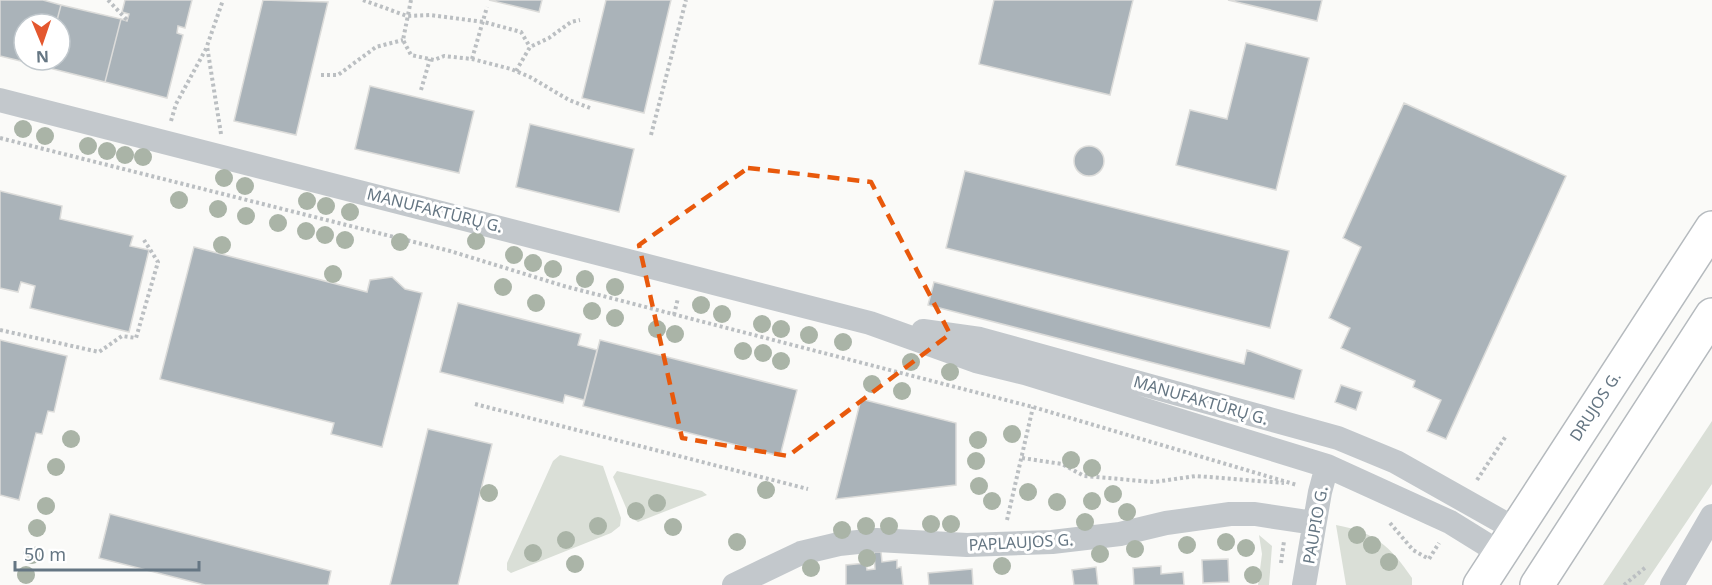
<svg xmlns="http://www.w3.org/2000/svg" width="1712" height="585" viewBox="0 0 1712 585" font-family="'Noto Sans',sans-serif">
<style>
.green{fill:#dadfd7}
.building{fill:#aab3b9;stroke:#dcdcda;stroke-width:1.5}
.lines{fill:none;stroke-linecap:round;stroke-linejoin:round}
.primary-casing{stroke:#b5babe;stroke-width:36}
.path{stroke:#bbbfc2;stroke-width:4;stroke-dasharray:3 3;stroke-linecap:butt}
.minor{stroke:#c3c8cc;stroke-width:24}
.primary{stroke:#fff;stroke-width:33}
.tree{fill:#aab4a7}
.marked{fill:none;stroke:#e8590c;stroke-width:4.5;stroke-dasharray:12 8;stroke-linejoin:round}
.labels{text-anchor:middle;stroke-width:6;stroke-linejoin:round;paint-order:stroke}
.street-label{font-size:16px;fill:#657683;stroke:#fff}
</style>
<rect width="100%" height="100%" fill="#fafaf8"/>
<path class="green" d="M1712 421V484L1644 585H1603Z
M560 455 603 466 621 518 620 526 611 533 511 573 507 570V563L553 461Z
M617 471 702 491 707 495 638 522 630 517 613 477Z
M1336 525C1375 532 1390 546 1412 578V585H1346Z
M1259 535 1272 546 1269 585H1258L1262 554Z"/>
<path class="building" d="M0 0H43L61 5 56 24H24V60H47L45 67 0 56Z
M125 0H192L185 28 178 26 177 33 183 35 167 98 105 82 121 19 127 21 129 14 122 12Z
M263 0 328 2 296 135 234 121Z
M489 0H542L539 12Z
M606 0H671L644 113 582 98Z
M994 0H1133L1110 95 979 64Z
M1228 0H1322L1317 21Z
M61 5 121 19 105 82 45 67 47 60H60V24H56Z
M1246 43 1309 58 1276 190 1176 165 1190 110 1227 119Z
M370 86 474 111 459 173 355 149Z
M1404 103 1566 176 1446 439 1427 431 1441 400 1413 387 1415 381 1341 348 1350 328 1329 318 1361 247 1343 238Z
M530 124 634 149 619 212 516 187Z
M1074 161a15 15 0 1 1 30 0a15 15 0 1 1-30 0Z
M965 171 1289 251 1270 328 946 248Z
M0 191 62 206 60 219 133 236 130 246 149 250 129 332 30 308 35 286 21 282 18 292 0 288Z
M194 247 367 292 370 280 392 277 405 289 422 293 382 447 331 434 334 423 160 379Z
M934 282 1244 364 1247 350 1302 370 1294 399 928 305Z
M458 303 581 334 578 345 597 350 584 400 565 395 563 403 440 372Z
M0 340 67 356 54 412 48 411 42 434 36 433 19 500 0 495Z
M600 340 797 390 780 456 583 406Z
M1341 385 1362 392 1356 410 1335 402Z
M861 399 956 423V485L836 499Z
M428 429 492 444 458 585H390Z
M110 514 331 571 328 585H205L99 558Z
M874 552H881L882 562 897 560V568L901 567 903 585H846V565L866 563 867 570 875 569Z
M1228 559 1229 582 1203 583 1202 560Z
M1161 566V574L1183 572 1184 585H1134L1133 568Z
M1096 567 1098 585H1074L1072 570Z
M972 569 973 585H929L928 573Z"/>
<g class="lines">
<g class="primary-casing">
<path id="primary" d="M1480 585 1712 228
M1537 585 1712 315"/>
</g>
<path class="path" d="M108 0 127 20
M363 0 407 16 430 15 484 22 521 32 530 47
M411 0 403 40 411 55 434 60 444 56 472 59 511 69 530 77 569 100 590 108
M472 59 487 7
M516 71 530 47 549 38 571 22 580 20
M321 75H338L376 47 403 40
M421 90 430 59
M171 121 176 104 207 47
M221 134 207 46 223 0
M651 135 686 0
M0 138 450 251 564 286 1033 407 1297 485
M674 315 678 298
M0 330 99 352 122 336 136 338 158 262 144 240
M475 404 808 489
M1022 458 1062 464 1084 476 1154 482 1196 476 1284 483
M1477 480 1506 436
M1007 520 1033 407
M1390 523 1413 550 1429 559 1439 543
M1281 563 1284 541
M1624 585 1646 567"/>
<path class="minor" d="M0 100 870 323 976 361 1025 373 1327 466 1450 522 1500 553
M923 331 980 339 1338 438 1396 462 1515 529
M734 585 801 553 839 544 877 540 967 545 1052 542 1120 534 1166 523 1230 514H1255L1314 523
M1304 585 1320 492 1327 466
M1672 585 1712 516"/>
<use href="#primary" class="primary"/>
</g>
<g class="tree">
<circle cx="23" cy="129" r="9"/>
<circle cx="45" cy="136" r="9"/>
<circle cx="88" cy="146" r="9"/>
<circle cx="107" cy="151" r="9"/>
<circle cx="125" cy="155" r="9"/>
<circle cx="143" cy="157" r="9"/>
<circle cx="224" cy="178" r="9"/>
<circle cx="245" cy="186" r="9"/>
<circle cx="179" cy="200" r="9"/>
<circle cx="307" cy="201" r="9"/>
<circle cx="326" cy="206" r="9"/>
<circle cx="218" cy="209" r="9"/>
<circle cx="350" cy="212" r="9"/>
<circle cx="246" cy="216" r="9"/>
<circle cx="278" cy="223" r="9"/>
<circle cx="306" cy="231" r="9"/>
<circle cx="325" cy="235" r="9"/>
<circle cx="345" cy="240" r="9"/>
<circle cx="476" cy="241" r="9"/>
<circle cx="400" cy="242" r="9"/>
<circle cx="222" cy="245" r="9"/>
<circle cx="514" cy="255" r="9"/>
<circle cx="533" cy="263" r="9"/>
<circle cx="553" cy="269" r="9"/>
<circle cx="333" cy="274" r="9"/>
<circle cx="585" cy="279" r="9"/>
<circle cx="503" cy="287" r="9"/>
<circle cx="615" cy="287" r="9"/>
<circle cx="536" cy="303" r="9"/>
<circle cx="701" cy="305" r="9"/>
<circle cx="592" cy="311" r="9"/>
<circle cx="722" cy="314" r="9"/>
<circle cx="615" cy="318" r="9"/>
<circle cx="762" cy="324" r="9"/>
<circle cx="657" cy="329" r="9"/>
<circle cx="781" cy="329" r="9"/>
<circle cx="675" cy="334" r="9"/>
<circle cx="809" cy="335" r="9"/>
<circle cx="843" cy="342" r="9"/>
<circle cx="743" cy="351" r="9"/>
<circle cx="763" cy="353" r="9"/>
<circle cx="781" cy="361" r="9"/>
<circle cx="911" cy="362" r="9"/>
<circle cx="950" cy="372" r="9"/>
<circle cx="872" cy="384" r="9"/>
<circle cx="902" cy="391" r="9"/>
<circle cx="1012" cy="434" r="9"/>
<circle cx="71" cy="439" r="9"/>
<circle cx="978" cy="440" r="9"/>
<circle cx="1071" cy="460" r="9"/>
<circle cx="976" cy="461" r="9"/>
<circle cx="56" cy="467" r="9"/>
<circle cx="1092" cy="468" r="9"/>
<circle cx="979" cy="486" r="9"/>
<circle cx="766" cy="490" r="9"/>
<circle cx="1028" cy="492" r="9"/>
<circle cx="489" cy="493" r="9"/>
<circle cx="1113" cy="494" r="9"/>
<circle cx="992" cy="501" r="9"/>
<circle cx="1092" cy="501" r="9"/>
<circle cx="1057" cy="502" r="9"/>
<circle cx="657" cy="503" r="9"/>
<circle cx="46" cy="506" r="9"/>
<circle cx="636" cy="511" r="9"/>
<circle cx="1127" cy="512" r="9"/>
<circle cx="1085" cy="522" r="9"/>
<circle cx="931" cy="524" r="9"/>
<circle cx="951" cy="524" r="9"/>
<circle cx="598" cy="526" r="9"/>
<circle cx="866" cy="526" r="9"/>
<circle cx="889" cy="526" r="9"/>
<circle cx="673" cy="527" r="9"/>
<circle cx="37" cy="528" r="9"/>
<circle cx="842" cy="530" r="9"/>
<circle cx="1357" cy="535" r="9"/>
<circle cx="566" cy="540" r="9"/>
<circle cx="737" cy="542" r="9"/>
<circle cx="1226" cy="542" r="9"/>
<circle cx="1187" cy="545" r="9"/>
<circle cx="1372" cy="545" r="9"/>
<circle cx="1246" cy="548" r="9"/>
<circle cx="1135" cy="549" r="9"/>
<circle cx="533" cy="553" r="9"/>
<circle cx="1100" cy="554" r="9"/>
<circle cx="32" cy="555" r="9"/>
<circle cx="867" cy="558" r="9"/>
<circle cx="1389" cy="562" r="9"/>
<circle cx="575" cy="564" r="9"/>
<circle cx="1002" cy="566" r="9"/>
<circle cx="811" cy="568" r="9"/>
<circle cx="26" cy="575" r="9"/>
<circle cx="1253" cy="575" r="9"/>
</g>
<path class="marked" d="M748 168 871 182 950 334 788 456 682 438 639 245Z"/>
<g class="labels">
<g class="street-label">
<text transform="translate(435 210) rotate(14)" y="6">MANUFAKTŪRŲ G.</text>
<text transform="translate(1201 400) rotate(16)" y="6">MANUFAKTŪRŲ G.</text>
<text transform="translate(1595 406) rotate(-57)" y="6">DRUJOS G.</text>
<text transform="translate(1315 525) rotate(-80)" y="6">PAUPIO G.</text>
<text transform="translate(1021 542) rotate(-3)" y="6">PAPLAUJOS G.</text>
</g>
</g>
<g transform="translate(42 42) rotate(178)"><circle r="28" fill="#ffffff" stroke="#c1c8cd" stroke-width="1.5"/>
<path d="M0-4.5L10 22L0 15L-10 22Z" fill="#e4572e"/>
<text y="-9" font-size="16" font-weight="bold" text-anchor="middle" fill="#657683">N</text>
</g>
<path d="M15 561v9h184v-9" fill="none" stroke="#657683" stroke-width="3"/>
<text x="24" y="561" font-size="18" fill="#657683" stroke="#ffffff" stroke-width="4.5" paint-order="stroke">50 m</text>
</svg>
